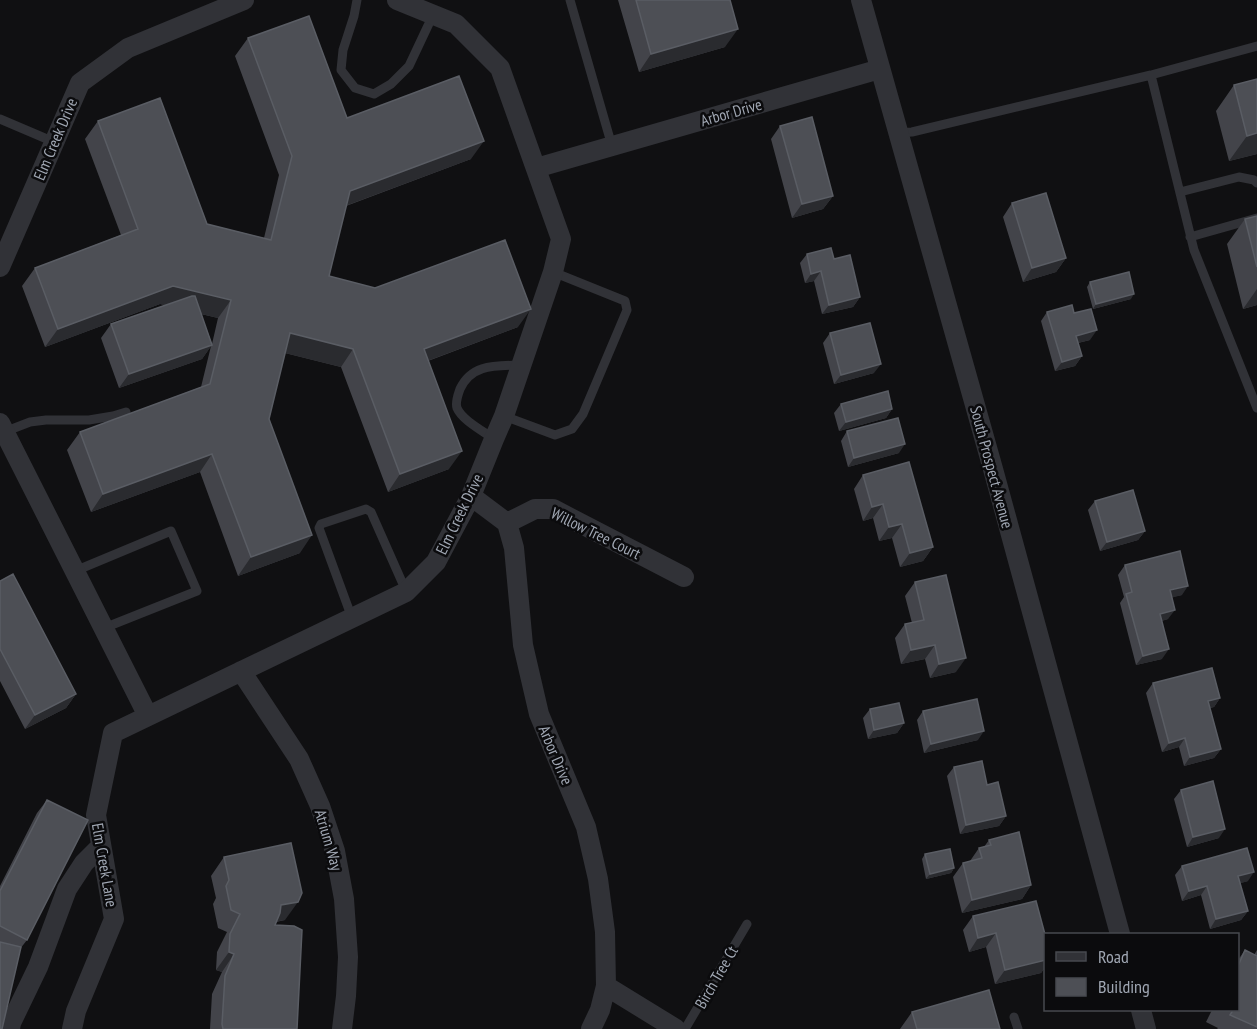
<svg xmlns="http://www.w3.org/2000/svg" width="1257" height="1029" viewBox="0 0 1257 1029" font-family="'PT Sans Narrow',sans-serif">
<style>
.lines{fill:none;stroke-linecap:round;stroke-linejoin:round}
.service{stroke:#313237;stroke-width:9}
.minor{stroke:#313237;stroke-width:20}
.wall{fill:#43444a;fill-rule:evenodd}
.shaded-wall{fill:#2a2b2f}
.building{fill:#4d4f55;stroke:#5a5d64;stroke-width:1.5}
.labels{text-anchor:middle;stroke-width:5;stroke-linejoin:round;paint-order:stroke}
.street-label{font-size:16px;fill:#a0a7b3;stroke:#0b0b0d}
</style>
<rect width="100%" height="100%" fill="#101012"/>
<g class="lines">
<path class="service" d="M357 0 354 16 343 50 341 70 355 88 374 94 391 84 409 66 433 15
M570 0 612 146
M1151 75 1194 250 1257 408
M0 119 54 142
M899 133 912 132 1151 75 1257 46
M1180 192 1239 177 1254 180 1257 183
M1190 237 1257 218
M504 416 555 435 572 429 583 414 627 310 625 301 553 272
M4 432 30 422 46 420H89L113 416 126 412
M494 439C483 431 462 420 457 408 455 402 458 395 460 389 472 363 497 366 522 365
M75 571 171 531 197 591 104 628
M352 618 319 528 321 524 366 509 371 512 406 591
M1014 1017 1018 1029
M685 1029 747 924"/>
<path class="minor" d="M861 0 993 469 1120 934
M536 168 880 69
M0 267 80 83 128 48 244 0
M0 423 148 716
M471 496 507 523 514 548 523 645 539 714 586 827 598 879 605 932 606 986 600 1010 591 1029
M507 523 535 509H553L684 577
M241 671 299 759 320 806 335 851 344 899 348 957 346 996 342 1029
M606 986 676 1029
M1141 1010 1146 1029
M10 1029 11 1023 38 967 67 889 84 863 101 846
M72 1029 76 1011 114 919 96 815 113 733 406 592 436 562 471 496 494 439 504 416 553 272 561 239 500 68 456 24 397 0"/>
</g>
<path class="wall" d="M618 0H730L725 47 639 72Z
M248 38 347 118 471 159 346 206 329 276 518 327 428 361 449 469 388 492 341 367 285 353 269 419 300 553 238 576 200 472 91 512 67 450 80 432 201 387 211 346 202 359 119 388 101 338 111 324 165 305 160 304 45 347 22 286 35 268 121 235 85 139 98 121 207 224 264 238 279 175 235 56ZM201 314 218 318 212 344Z
M1257 79V154L1229 161 1216 111 1234 85Z
M780 126 833 196 823 209 792 218 771 139Z
M1012 203 1066 258 1056 272 1023 282 1003 217Z
M1257 216V305L1243 309 1227 244 1245 219Z
M807 254 834 259 860 297 853 307 822 314 814 281 805 283 800 263Z
M1090 282 1131 299 1093 309 1087 287Z
M1047 312 1074 313 1090 340 1078 343 1082 356 1075 366 1055 371 1041 321Z
M830 333 874 373 834 384 823 343Z
M841 404 892 409 886 418 839 431 834 413Z
M847 431 899 453 848 467 841 441Z
M863 475 933 547 923 561 900 567 892 538 879 541 873 518 863 521 854 489Z
M1095 501 1145 531 1138 540 1100 551 1088 510Z
M1125 565 1182 595 1172 597 1168 619 1161 621 1162 659 1136 665 1120 603 1124 597 1118 575Z
M0 581 76 694 66 708 25 729 0 681Z
M915 582 956 672 930 678 925 659 901 664 895 638 905 624 912 623 905 596Z
M1153 683 1220 698 1214 707 1210 708 1221 749 1214 758 1184 766 1179 747 1162 752 1146 693Z
M870 709 904 723 897 733 868 739 863 718Z
M923 711 978 740 924 753 917 720Z
M954 767 987 785 1006 816 999 826 960 834 947 776Z
M1181 790 1219 838 1187 847 1174 799Z
M47 800 27 940 20 949 0 1029V886L37 813Z
M989 840 1031 885 1022 899 962 913 953 877 963 863 970 861 979 848 984 847Z
M925 854 954 868 951 873 926 879 922 859Z
M224 857 285 920 276 922 275 925 297 1029H210L212 994 222 972 216 970 217 952 227 932 218 928 213 904 216 898 211 876Z
M1182 866 1248 881 1240 883 1248 911 1241 920 1210 929 1201 895 1182 901 1175 875Z
M973 916 1046 938V966L1041 973 995 984 986 947 969 952 963 930Z
M1245 950 1254 955 1257 950V1029H1217L1218 1028 1206 1022 1212 1010H1238V960Z
M912 1012 1000 1029H900Z"/>
<path class="shaded-wall" d="M738 29 725 47 639 72 651 54Z
M1257 133V154L1229 161 1247 136Z
M484 141 471 159 337 209 350 191Z
M833 196 823 209 792 218 802 204Z
M1066 258 1056 272 1023 282 1032 268Z
M821 271 814 281 805 283 811 274Z
M173 286 231 300 218 318 160 304 45 347 58 329Z
M1257 289V305L1243 309Z
M1134 294 1131 299 1093 309 1096 304Z
M860 297 853 307 822 314 829 305Z
M531 309 518 327 411 367 424 349Z
M1097 330 1090 340 1069 345 1076 336Z
M290 333 353 349 341 367 277 351Z
M212 345 202 359 119 388 129 374Z
M1082 356 1075 366 1055 371 1062 362Z
M881 364 874 373 834 384 841 375Z
M892 409 886 418 839 431 846 422Z
M905 444 899 453 848 467 854 458Z
M462 451 449 469 388 492 400 474Z
M212 454 200 472 91 512 103 494Z
M883 504 873 518 863 521 872 507Z
M902 524 892 538 879 541 889 527Z
M1145 531 1138 540 1100 551 1107 542Z
M312 535 300 553 238 576 251 557Z
M933 547 923 561 900 567 910 553Z
M1188 586 1182 595 1163 600 1170 590Z
M1175 610 1168 619 1153 624 1160 614Z
M935 645 925 659 901 664 911 650Z
M1169 649 1162 659 1136 665 1143 656Z
M966 658 956 672 930 678 939 664Z
M76 694 66 708 25 729 35 715Z
M1220 698 1214 707 1202 710 1208 701Z
M904 723 897 733 868 739 874 730Z
M984 731 978 740 924 753 931 744Z
M1185 738 1179 747 1162 752 1169 743Z
M1221 749 1214 758 1184 766 1190 757Z
M1006 816 999 826 960 834 966 825Z
M1225 829 1219 838 1187 847 1193 837Z
M954 868 951 873 926 879 930 874Z
M1254 872 1248 881 1232 886 1238 876Z
M1031 885 1022 899 962 913 972 900Z
M1207 886 1201 895 1182 901 1189 891Z
M298 902 285 920 268 923 281 905Z
M1248 911 1241 920 1210 929 1216 919Z
M996 933 986 947 969 952 978 938Z
M229 952 234 954 222 972 216 970Z
M1046 960V966L1041 973 995 984 1005 970Z"/>
<path class="building" d="M636 0H730L738 29 651 54Z
M309 16 347 118 459 76 484 141 350 191 329 276 375 288 505 240 531 309 424 349 462 451 400 474 353 349 290 333 269 419 312 535 251 557 212 454 103 494 80 432 210 384 231 300 173 286 58 329 35 268 138 229 98 121 160 98 207 224 271 240 292 156 248 38Z
M1257 79V133L1247 136 1234 85Z
M812 117 833 196 802 204 780 126Z
M1046 193 1066 258 1032 268 1012 203Z
M1257 216V267L1245 219Z
M831 248 834 259 850 255 860 297 829 305 821 271 811 274 807 254Z
M1129 272 1134 294 1096 304 1090 282Z
M192 296H195L212 345 129 374 111 324Z
M1072 305 1074 313 1091 309 1097 330 1076 336 1082 356 1062 362 1047 312Z
M870 323 881 364 841 375 830 333Z
M888 391 892 409 846 422 841 404Z
M898 418 905 444 854 458 847 431Z
M909 462 933 547 910 553 902 524 889 527 883 504 872 507 863 475Z
M1133 490 1145 531 1107 542 1095 501Z
M1180 551 1188 586 1170 590 1175 610 1160 614 1169 649 1143 656 1126 594 1132 592 1125 565Z
M13 574 76 694 35 715 0 649V581Z
M946 575 966 658 939 664 935 645 911 650 905 624 924 620 915 582Z
M1212 668 1220 698 1208 701 1221 749 1190 757 1185 738 1169 743 1153 683Z
M977 699 984 731 931 744 923 711Z
M899 703 904 723 874 730 870 709Z
M982 761 987 785 998 782 1006 816 966 825 954 767Z
M1213 781 1225 829 1193 837 1181 790Z
M47 800 88 820 27 940 0 926V891Z
M1019 832 1031 885 972 900 963 863 982 858 979 848 991 845 989 840Z
M291 843 302 893 298 902 281 905 280 913 275 925 294 926 302 930 297 1029H223L222 1024 225 976 234 954 229 952 230 934 240 914 231 910 226 886 229 880 224 857Z
M1247 848 1254 872 1238 876 1248 911 1216 919 1207 886 1189 891 1182 866Z
M950 849 954 868 930 874 925 854Z
M1036 901 1046 938V960L1005 970 996 933 978 938 973 916Z
M0 942 21 947 2 1029H0Z
M1245 950 1257 956V955V1027L1230 1015 1233 1010H1238V966Z
M989 990 1000 1029H917L912 1012Z"/>
<g class="labels">
<g class="street-label">
<text transform="translate(731 112) rotate(-16)" y="6">Arbor Drive</text>
<text transform="translate(55 139) rotate(-67)" y="6">Elm Creek Drive</text>
<text transform="translate(992 467) rotate(75)" y="6">South Prospect Avenue</text>
<text transform="translate(459 514) rotate(-64)" y="6">Elm Creek Drive</text>
<text transform="translate(596 533) rotate(26)" y="6">Willow Tree Court</text>
<text transform="translate(556 755) rotate(67)" y="6">Arbor Drive</text>
<text transform="translate(329 840) rotate(74)" y="6">Atrium Way</text>
<text transform="translate(105 865) rotate(80)" y="6">Elm Creek Lane</text>
<text transform="translate(716 977) rotate(-60)" y="6">Birch Tree Ct</text>
</g>
</g>
<rect x="1044" y="933" width="195" height="78" fill="#0b0b0d" stroke="#47494f" stroke-width="1.5"/>
<rect x="1056" y="952" width="30" height="9" fill="#313237" stroke="#47494f" stroke-width="1.5"/>
<text x="1098" y="963" font-size="18" fill="#a0a7b3">Road</text>
<rect x="1056" y="978" width="30" height="18" fill="#4d4f55" stroke="#47494f" stroke-width="1.5"/>
<text x="1098" y="993" font-size="18" fill="#a0a7b3">Building</text>
</svg>
